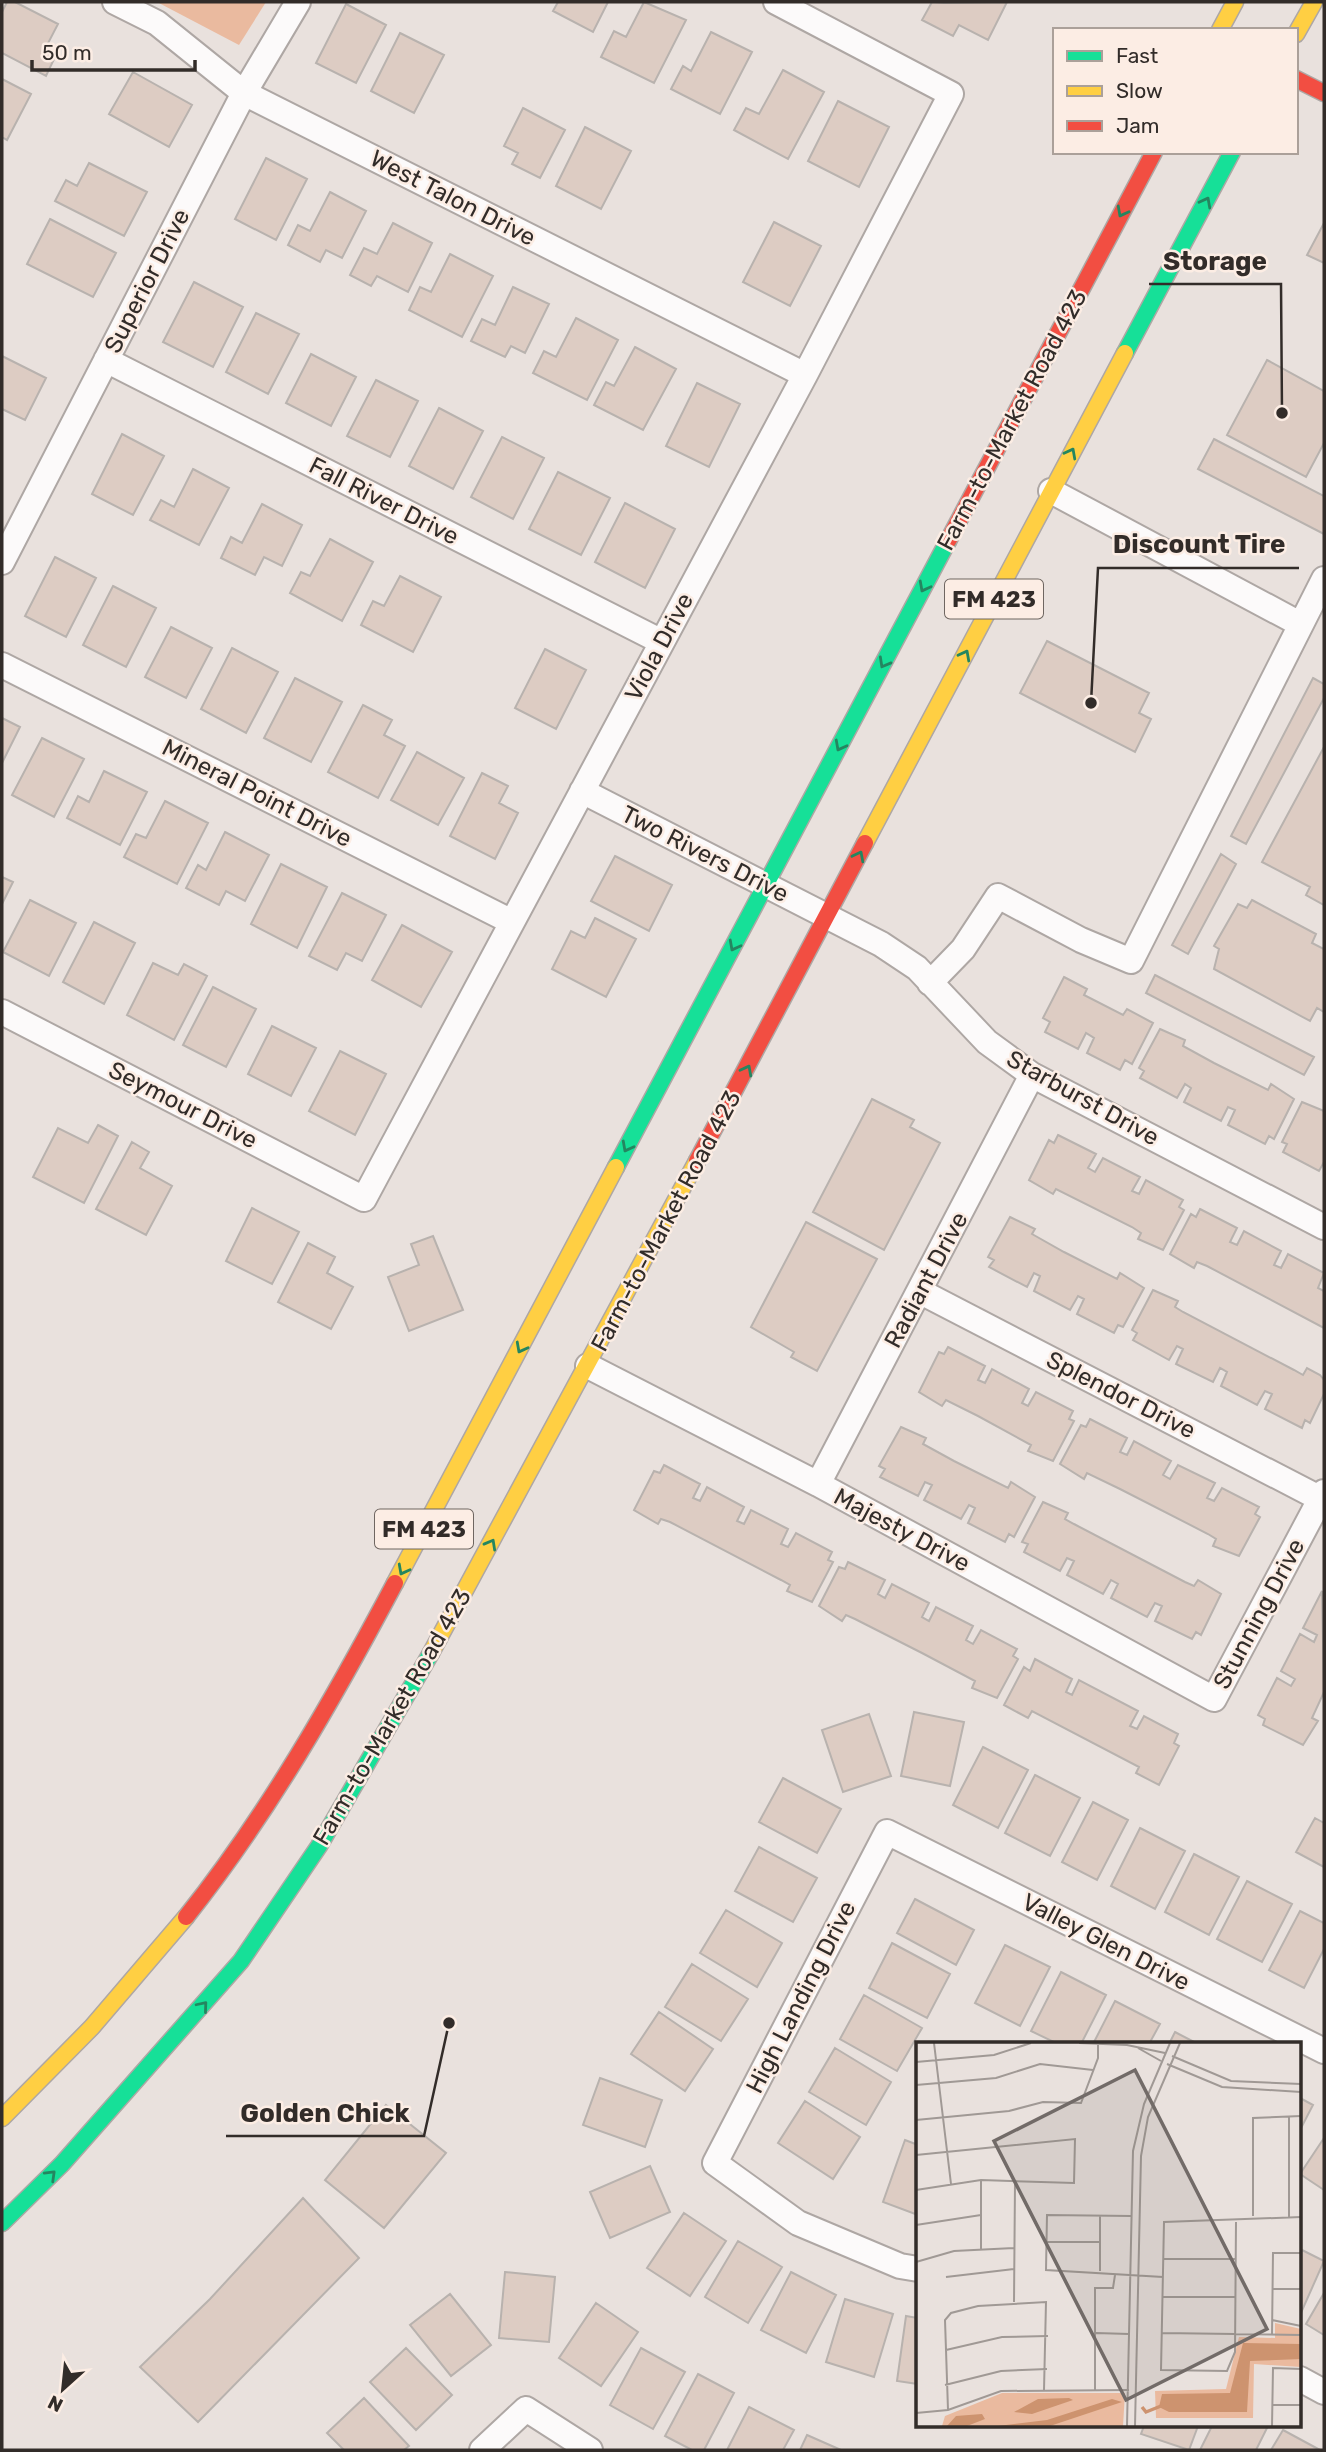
<svg xmlns="http://www.w3.org/2000/svg" width="1326" height="2452" viewBox="0 0 1326 2452" font-family="Rubik,sans-serif">
<style>
.green{fill:#eaba9f}
.building{fill:#ddccc3;stroke:#b8b2ae;stroke-width:2}
.lines{fill:none;stroke-linecap:round;stroke-linejoin:round}
.street-casing{stroke:#aea7a4;stroke-width:28}
.fast-casing{stroke:#aea7a4;stroke-width:19}
.slow-casing{stroke:#aea7a4;stroke-width:19}
.jam-casing{stroke:#aea7a4;stroke-width:19}
.street{stroke:#fcfafa;stroke-width:24}
.fast{stroke:#16e098;stroke-width:16}
.slow{stroke:#ffcf43;stroke-width:16}
.jam{stroke:#f24e42;stroke-width:16}
.oneway{stroke:#248660}
.labels{text-anchor:middle;stroke-width:5;stroke-linejoin:round;paint-order:stroke}
.shield{fill:#fcede4;stroke:#6f6661;stroke-width:2}
.shield-label{font-size:23px;font-weight:bold;fill:#322c29}
.street-label{font-size:24px;fill:#322c29;stroke:#fcede4}
.inset-river{fill:none;stroke:#cd936f;stroke-width:3.5}
.inset-road{fill:none;stroke:#a09995;stroke-width:2}
.view{fill:#726b68;fill-opacity:0.15;stroke:#726b68;stroke-width:3.5}
.inset-edge{fill:none;stroke:#322c29;stroke-width:3.5}
.leader{fill:none;stroke:#322c29;stroke-width:2.5}
.callout-dot{fill:#322c29;stroke:#fcede4;stroke-width:2.5}
.callout-label{font-size:26px;text-anchor:middle;font-weight:bold;fill:#322c29;stroke:#fcede4;stroke-width:5;stroke-linejoin:round;paint-order:stroke}
</style>
<rect width="100%" height="100%" fill="#e9e1dd"/>
<path class="green" d="M157 2H266L239 45Z"/>
<path class="building" d="M7 2H15L58 24 45 49 56 55 46 76 2 53V12Z
M558 2H608L593 32 553 11Z
M644 2 686 20 654 83 601 57 614 31 626 37Z
M932 2 944 3 1007 2 988 40 959 25 953 36 922 20Z
M346 4 386 25 356 83 316 63Z
M711 32 752 52 720 114 671 89 683 66 691 71Z
M400 33 444 55 414 113 371 91Z
M783 70 824 92 788 159 734 130 746 108 759 114Z
M133 72 192 105 169 147 109 114Z
M2 79 31 94 7 140 2 137Z
M838 101 889 127 859 187 808 161Z
M523 108 565 130 540 178 512 164 518 153 504 146Z
M585 127 631 151 601 209 556 186Z
M266 158 307 179 276 240 235 219Z
M89 163 147 192 124 236 55 201 66 180 77 186Z
M330 192 366 211 342 258 326 250 320 262 288 245 298 225 310 231Z
M50 219 116 253 93 297 27 264Z
M774 222 821 246 790 306 743 282Z
M393 223 432 243 408 292 377 276 371 286 350 275 364 248 377 254Z
M1324 223V263L1307 255Z
M450 254 493 276 462 337 409 310 420 287 431 292Z
M194 282 243 307 213 367 163 342Z
M513 287 549 304 525 353 511 346 505 357 471 341 482 319 495 325Z
M256 313 299 334 268 394 226 372Z
M576 318 618 340 587 400 533 373 544 351 556 357Z
M635 347 676 369 643 430 594 405 606 382 614 386Z
M311 354 356 377 331 426 286 403Z
M2 356 46 378 25 420 2 409Z
M1267 360 1324 391V443L1306 477 1227 435Z
M376 380 418 401 390 457 347 436Z
M697 383 740 404 709 467 666 446Z
M439 408 483 431 453 489 409 466Z
M122 434 164 456 133 515 92 494Z
M502 437 544 458 513 519 471 497Z
M1214 439 1324 496V534L1198 469Z
M193 469 229 488 199 545 150 520 161 500 174 507Z
M558 472 610 498 581 555 529 529Z
M625 503 675 529 645 588 595 562Z
M262 504 302 525 282 566 264 557 255 575 221 558 231 537 242 543Z
M330 539 373 562 342 621 290 593 301 572 310 576Z
M55 557 96 578 66 637 25 616Z
M400 576 441 597 413 652 361 625 373 601 384 606Z
M113 586 156 608 126 667 83 645Z
M171 627 212 648 186 698 145 677Z
M1047 641 1149 693 1139 713 1151 719 1135 752 1020 693Z
M232 648 278 672 246 733 201 709Z
M545 649 586 670 556 729 515 708Z
M295 678 342 702 311 762 264 738Z
M1313 678 1324 684V698L1246 844 1231 836Z
M363 705 392 720 384 735 405 746 378 798 328 772Z
M2 718 20 727 2 763Z
M42 738 84 759 54 817 12 795Z
M1324 747V905L1306 895 1310 887 1262 862Z
M417 752 464 778 438 825 391 800Z
M104 771 147 792 120 845 67 818 78 796 89 802Z
M482 773 508 786 499 803 518 813 495 859 450 836Z
M165 801 208 823 177 884 124 857 136 834 146 838Z
M225 832 269 855 245 901 226 891 219 905 186 888 198 865 206 870Z
M1221 854 1236 864 1188 954 1172 945Z
M615 856 672 885 649 931 591 901Z
M281 864 327 887 297 948 251 924Z
M2 877 13 882 2 904Z
M342 893 386 915 362 961 346 953 337 970 309 956Z
M30 900 76 923 49 976 3 952Z
M1252 900 1316 934 1312 943 1324 949V1012L1317 1008 1310 1021 1214 969 1219 949 1214 946 1238 904 1247 908Z
M595 918 636 939 606 997 552 969 571 931 585 938Z
M94 922 135 943 104 1004 63 982Z
M402 925 452 952 421 1007 372 980Z
M153 963 178 975 184 964 207 976 174 1040 127 1015Z
M1155 975 1314 1057 1304 1075 1146 993Z
M1064 977 1087 989 1084 995 1123 1015 1127 1009 1153 1023 1132 1064 1125 1060 1120 1070 1087 1053 1094 1038 1086 1033 1078 1049 1045 1032 1050 1022 1043 1018Z
M213 987 256 1009 226 1067 183 1045Z
M272 1026 316 1048 291 1096 248 1074Z
M1160 1029 1185 1040 1183 1046 1214 1063 1268 1090 1271 1084 1294 1099 1274 1139 1269 1136 1265 1144 1228 1125 1235 1110 1228 1107 1221 1121 1184 1102 1191 1088 1185 1084 1177 1098 1140 1078 1144 1071 1139 1068Z
M340 1051 386 1074 355 1135 309 1111Z
M872 1099 914 1120 910 1127 940 1143 884 1250 813 1212Z
M1302 1102 1324 1111V1162L1319 1171 1283 1152 1287 1144 1282 1142Z
M98 1125 118 1136 84 1203 33 1177 58 1128 88 1143Z
M1058 1135 1096 1154 1088 1168 1095 1172 1103 1158 1140 1177 1132 1191 1139 1194 1146 1180 1183 1200 1179 1207 1184 1210 1163 1250 1138 1239 1141 1233 1132 1227 1056 1189 1053 1194 1029 1180 1049 1140 1054 1143Z
M132 1142 149 1152 140 1168 172 1186 146 1235 96 1209Z
M252 1208 299 1232 272 1284 226 1261Z
M1200 1209 1237 1228 1230 1242 1237 1245 1244 1231 1281 1251 1274 1265 1281 1268 1288 1254 1324 1273 1318 1288 1324 1291V1328L1207 1266 1197 1262 1194 1268 1170 1254 1191 1214 1196 1217Z
M1010 1217 1035 1229 1032 1234 1064 1252 1117 1279 1120 1273 1144 1288 1123 1327 1118 1325 1114 1333 1077 1314 1084 1299 1078 1296 1070 1310 1034 1291 1040 1276 1034 1273 1027 1287 989 1267 994 1260 988 1257Z
M806 1222 877 1259 817 1371 791 1357 794 1352 751 1327Z
M433 1236 463 1310 409 1331 388 1277 419 1265 411 1244Z
M308 1243 335 1257 327 1273 353 1287 331 1329 278 1302Z
M1153 1290 1178 1301 1175 1307 1183 1312 1294 1370 1303 1375 1307 1368 1320 1375 1324 1380V1394L1310 1423 1305 1420 1302 1428 1265 1409 1272 1394 1265 1391 1257 1405 1221 1386 1227 1372 1220 1368 1213 1382 1176 1364 1183 1349 1177 1346 1169 1360 1133 1340 1137 1333 1132 1330Z
M948 1347 985 1366 978 1380 985 1383 992 1369 1029 1389 1022 1403 1028 1406 1036 1392 1073 1411 1069 1419 1074 1421 1053 1461 1028 1451 1031 1445 978 1416 946 1400 942 1406 919 1392 939 1352 944 1354Z
M1090 1419 1127 1438 1120 1452 1127 1455 1134 1441 1171 1461 1163 1475 1170 1479 1178 1465 1215 1483 1207 1498 1214 1501 1222 1488 1259 1507 1255 1514 1260 1517 1239 1556 1213 1546 1216 1539 1208 1534 1120 1489 1087 1473 1084 1479 1060 1464 1081 1425 1086 1427Z
M901 1427 926 1438 923 1444 954 1461 1008 1488 1011 1482 1035 1497 1014 1537 1009 1534 1005 1542 968 1523 975 1508 969 1505 961 1519 924 1500 932 1485 925 1482 918 1496 880 1477 885 1469 879 1466Z
M664 1465 700 1484 693 1498 700 1501 707 1487 744 1507 737 1521 744 1524 751 1510 788 1529 781 1544 788 1547 796 1533 832 1552 828 1560 833 1562 812 1602 787 1591 790 1585 781 1580 670 1522 661 1519 658 1524 634 1510 654 1471 660 1473Z
M1043 1502 1068 1513 1065 1519 1074 1524 1185 1582 1194 1586 1198 1580 1221 1594 1201 1635 1196 1632 1192 1639 1155 1621 1162 1606 1155 1603 1147 1617 1111 1598 1118 1584 1111 1580 1103 1594 1067 1575 1074 1561 1067 1558 1060 1571 1024 1552 1028 1544 1022 1542Z
M848 1562 885 1580 878 1594 885 1598 892 1584 929 1603 922 1617 929 1621 936 1607 973 1626 966 1640 973 1644 981 1630 1017 1649 1013 1656 1018 1659 997 1698 972 1688 975 1681 922 1653 855 1619 846 1615 842 1621 819 1606 839 1567 845 1569Z
M1322 1591 1324 1692 1312 1718 1318 1721 1303 1745 1263 1725 1265 1719 1258 1715 1277 1678 1291 1686 1295 1679 1281 1671 1300 1634 1314 1642 1317 1635 1303 1628Z
M1035 1659 1072 1679 1066 1692 1072 1695 1079 1680 1138 1711 1130 1726 1137 1729 1144 1716 1178 1734 1174 1743 1179 1746 1159 1785 1136 1773 1139 1767 1032 1711 1028 1718 1004 1705 1024 1667 1030 1671Z
M914 1712 964 1722 950 1786 901 1776Z
M869 1714 891 1776 843 1792 822 1730Z
M983 1747 1028 1770 998 1828 953 1805Z
M1035 1775 1080 1798 1050 1856 1005 1833Z
M783 1778 841 1809 817 1853 759 1822Z
M1093 1802 1128 1820 1097 1880 1062 1862Z
M1315 1818 1324 1823V1867L1296 1852Z
M1140 1828 1185 1851 1155 1909 1111 1886Z
M759 1847 817 1878 793 1922 735 1891Z
M1194 1854 1239 1877 1209 1935 1165 1912Z
M1247 1881 1292 1904 1262 1962 1217 1939Z
M915 1899 974 1930 956 1965 897 1933Z
M726 1910 782 1943 757 1987 700 1953Z
M1300 1911 1324 1923V1949L1304 1988 1269 1970Z
M892 1943 950 1974 927 2018 869 1988Z
M1005 1945 1050 1967 1020 2026 975 2003Z
M692 1964 748 1999 721 2041 665 2007Z
M1061 1972 1106 1995 1081 2044H1058L1031 2031Z
M864 1995 922 2028 897 2071 840 2039Z
M1115 2001 1160 2024 1149 2044H1093Z
M659 2012 713 2049 685 2091 631 2054Z
M1175 2032 1198 2044H1169Z
M835 2048 891 2082 866 2125 809 2092Z
M600 2078 662 2100 645 2147 583 2125Z
M1300 2098 1313 2105 1300 2130Z
M805 2101 860 2137 833 2179 778 2143Z
M386 2105 446 2153 384 2228 325 2180Z
M1324 2138V2190L1300 2174Z
M905 2140 918 2145V2215L883 2202Z
M650 2166 670 2212 610 2238 590 2192Z
M303 2198 359 2258 198 2422 140 2367 210 2299Z
M684 2213 726 2241 690 2296 647 2268Z
M738 2241 782 2267 748 2323 705 2297Z
M1300 2249 1324 2261 1300 2315Z
M505 2272 555 2277 549 2342 499 2338Z
M791 2272 836 2295 806 2353 761 2330Z
M1324 2293V2335L1306 2324Z
M450 2294 491 2345 451 2376 410 2325Z
M845 2299 893 2314 874 2377 826 2362Z
M596 2303 638 2332 601 2386 559 2358Z
M906 2316 918 2318V2384L897 2381Z
M406 2348 452 2395 416 2430 370 2382Z
M641 2348 685 2372 653 2429 610 2405Z
M698 2374 734 2393 704 2450H692L665 2436Z
M364 2398 409 2446 404 2450H344L327 2433Z
M749 2407 794 2430 783 2450H727Z
M1144 2426H1198L1189 2450 1141 2434Z
M1212 2426H1268L1256 2450H1200Z
M1283 2430 1320 2450H1271Z
M807 2435 841 2450H800Z"/>
<g class="lines">
<g class="street-casing">
<path id="street" d="M115 2 157 23 244 93 805 375
M106 360 662 642
M1051 491 1300 624
M2 562 244 93 298 2
M2 665 512 922
M582 791 881 944 917 968 987 1042 1032 1075 1324 1227
M930 983 963 949 998 896 1081 940 1131 961 1324 579
M2 1012 364 1199 805 375 951 94 776 2
M921 1292 1321 1499
M588 1366 818 1484 1214 1699 1324 1492
M818 1484 1032 1075
M918 2269 900 2266 798 2223 715 2163 887 1832 1324 2051
M1300 2379 1324 2392
M482 2450 526 2409 590 2450"/>
</g>
<g class="fast-casing">
<path id="fast" d="M1125 353 1232 152
M616 1167 948 541
M2 2223 62 2164 241 1961 319 1846 431 1653"/>
</g>
<g class="slow-casing">
<path id="slow" d="M1220 30 1235 2
M1296 34 1314 2
M865 843 1125 353
M395 1583 616 1167
M431 1653 697 1161
M2 2118 92 2027 186 1917"/>
</g>
<g class="jam-casing">
<path id="jam" d="M1296 79 1324 93
M948 541 1154 152
M697 1161 865 843
M186 1917C268 1814 333 1700 395 1583"/>
</g>
<use href="#street" class="street"/>
<use href="#fast" class="fast"/>
<use href="#slow" class="slow"/>
<use href="#jam" class="jam"/>
</g>
<defs><path id="oneway-chevron" d="M-2-3.5L2.5 0L-2 3.5" fill="none" stroke-width="1.6" stroke-linecap="round" stroke-linejoin="round" transform="scale(1.75)"/></defs>
<g class="oneway">
<use href="#oneway-chevron" transform="translate(1206 202) rotate(-62)"/>
<use href="#oneway-chevron" transform="translate(1122 212) rotate(118)"/>
<use href="#oneway-chevron" transform="translate(1071 453) rotate(-62)"/>
<use href="#oneway-chevron" transform="translate(924 587) rotate(118)"/>
<use href="#oneway-chevron" transform="translate(965 655) rotate(-62)"/>
<use href="#oneway-chevron" transform="translate(884 663) rotate(119)"/>
<use href="#oneway-chevron" transform="translate(840 746) rotate(118)"/>
<use href="#oneway-chevron" transform="translate(859 856) rotate(-63)"/>
<use href="#oneway-chevron" transform="translate(734 946) rotate(118)"/>
<use href="#oneway-chevron" transform="translate(747 1070) rotate(-62)"/>
<use href="#oneway-chevron" transform="translate(627 1147) rotate(118)"/>
<use href="#oneway-chevron" transform="translate(521 1348) rotate(118)"/>
<use href="#oneway-chevron" transform="translate(491 1544) rotate(-61)"/>
<use href="#oneway-chevron" transform="translate(403 1570) rotate(118)"/>
<use href="#oneway-chevron" transform="translate(203 2006) rotate(-50)"/>
<use href="#oneway-chevron" transform="translate(51 2175) rotate(-44)"/>
</g>
<g class="labels">
<g class="shield">
<rect x="945" y="579.5" width="98" height="39" rx="5"/>
<rect x="375" y="1509.5" width="98" height="39" rx="5"/>
</g>
<g class="shield-label">
<text x="994" y="607">FM 423</text>
<text x="424" y="1537">FM 423</text>
</g>
<g class="street-label">
<text transform="translate(453 198) rotate(27)" y="8">West Talon Drive</text>
<text transform="translate(147 281) rotate(-63)" y="8">Superior Drive</text>
<text transform="translate(1012 420) rotate(-62)" y="8">Farm-to-Market Road 423</text>
<text transform="translate(384 501) rotate(27)" y="8">Fall River Drive</text>
<text transform="translate(659 647) rotate(-62)" y="8">Viola Drive</text>
<text transform="translate(257 793) rotate(27)" y="8">Mineral Point Drive</text>
<text transform="translate(705 854) rotate(27)" y="8">Two Rivers Drive</text>
<text transform="translate(1083 1098) rotate(29)" y="8">Starburst Drive</text>
<text transform="translate(183 1105) rotate(27)" y="8">Seymour Drive</text>
<text transform="translate(666 1221) rotate(-62)" y="8">Farm-to-Market Road 423</text>
<text transform="translate(926 1280) rotate(-62)" y="8">Radiant Drive</text>
<text transform="translate(1121 1395) rotate(27)" y="8">Splendor Drive</text>
<text transform="translate(902 1530) rotate(28)" y="8">Majesty Drive</text>
<text transform="translate(1259 1614) rotate(-62)" y="8">Stunning Drive</text>
<text transform="translate(392 1717) rotate(-60)" y="8">Farm-to-Market Road 423</text>
<text transform="translate(1106 1942) rotate(27)" y="8">Valley Glen Drive</text>
<text transform="translate(801 1997) rotate(-63)" y="8">High Landing Drive</text>
</g>
</g>
<g transform="translate(916 2042)">
<rect width="385" height="385" fill="#e9e1dd"/>
<path d="M359 281 385 287V325L338 322 337 376H240L239 349 310 347 323 295 359 296ZM86 351H209L207 384H26L29 374Z" fill="#eaba9f"/>
<path d="M327 301 385 302V317L334 319 331 370H253L243 365 246 352 314 351ZM122 357 153 356 157 358 116 372 98 370ZM196 357 206 360 134 384H82L131 378ZM66 372 69 377 51 384H31L40 374Z" fill="#cd936f"/>
<path class="inset-river" d="M226 365 230 370 245 364"/>
<path class="inset-road" d="M18 1 35 142M163 1 211 3 249 11M222 6 245 19M256 14 315 39 385 42M0 20 78 13 115 1M251 22 306 45 385 50M0 43 80 36 124 22 177 28M0 78 93 69 127 60 165 61 182 16V1M0 113 159 97 158 141 65 138 0 148M215 174 131 173 130 228 247 235M337 174V76L385 74M373 175V74M320 180 319 310 311 329 245 328 248 180 385 175M0 183 65 173M130 200H184M65 207V138M247 217H320M0 220 38 209 98 206M184 229V174M30 235 98 227M356 247H385M246 255H320M98 260 99 141M356 278 385 284M180 291 213 292M245 291 385 293M356 293 357 211H385M30 308 86 295 132 294M29 343 85 329 131 327M179 348V246H197L199 233M357 363H385M32 368 29 278 35 271 62 264 130 260 128 348M0 371 32 368 85 349 213 348M211 384 217 109 228 62 254 1M219 384 225 114 232 75 264 1M356 384 357 326 385 327"/>
<path class="view" d="M219 28 351 287 210 358 78 99Z"/>
<rect width="385" height="385" class="inset-edge"/>
</g>
<path class="leader" d="M1282 413L1281 284H1149M1091 703L1098 568H1299M449 2023L424 2136H226"/>
<g class="callout-dot">
<circle cx="1282" cy="413" r="7"/>
<circle cx="1091" cy="703" r="7"/>
<circle cx="449" cy="2023" r="7"/>
</g>
<g class="callout-label">
<text x="1215" y="270">Storage</text>
<text x="1199" y="553">Discount Tire</text>
<text x="325" y="2122">Golden Chick</text>
</g>
<rect width="1326" height="2452" fill="none" stroke="#322c29" stroke-width="7"/>
<rect x="1053" y="28" width="245" height="126" fill="#fcede4" stroke="#aba099" stroke-width="2"/>
<rect x="1067" y="51" width="35" height="10" fill="#16e098" stroke="#aba099" stroke-width="2"/>
<text x="1116" y="63" font-size="21" fill="#322c29">Fast</text>
<rect x="1067" y="86" width="35" height="10" fill="#ffcf43" stroke="#aba099" stroke-width="2"/>
<text x="1116" y="98" font-size="21" fill="#322c29">Slow</text>
<rect x="1067" y="121" width="35" height="10" fill="#f24e42" stroke="#aba099" stroke-width="2"/>
<text x="1116" y="133" font-size="21" fill="#322c29">Jam</text>
<g transform="translate(63 2389) rotate(207)" stroke="#fcede4" stroke-width="5" paint-order="stroke">
<path d="M0-5L12 26L0 18L-12 26Z" fill="#322c29"/>
<text y="-10" font-size="19" font-weight="bold" text-anchor="middle" fill="#322c29">N</text>
</g>
<path d="M32 60v10h163v-10" fill="none" stroke="#322c29" stroke-width="3.5"/>
<text x="42" y="60" font-size="21" fill="#322c29" stroke="#fcede4" stroke-width="5" paint-order="stroke">50 m</text>
</svg>
